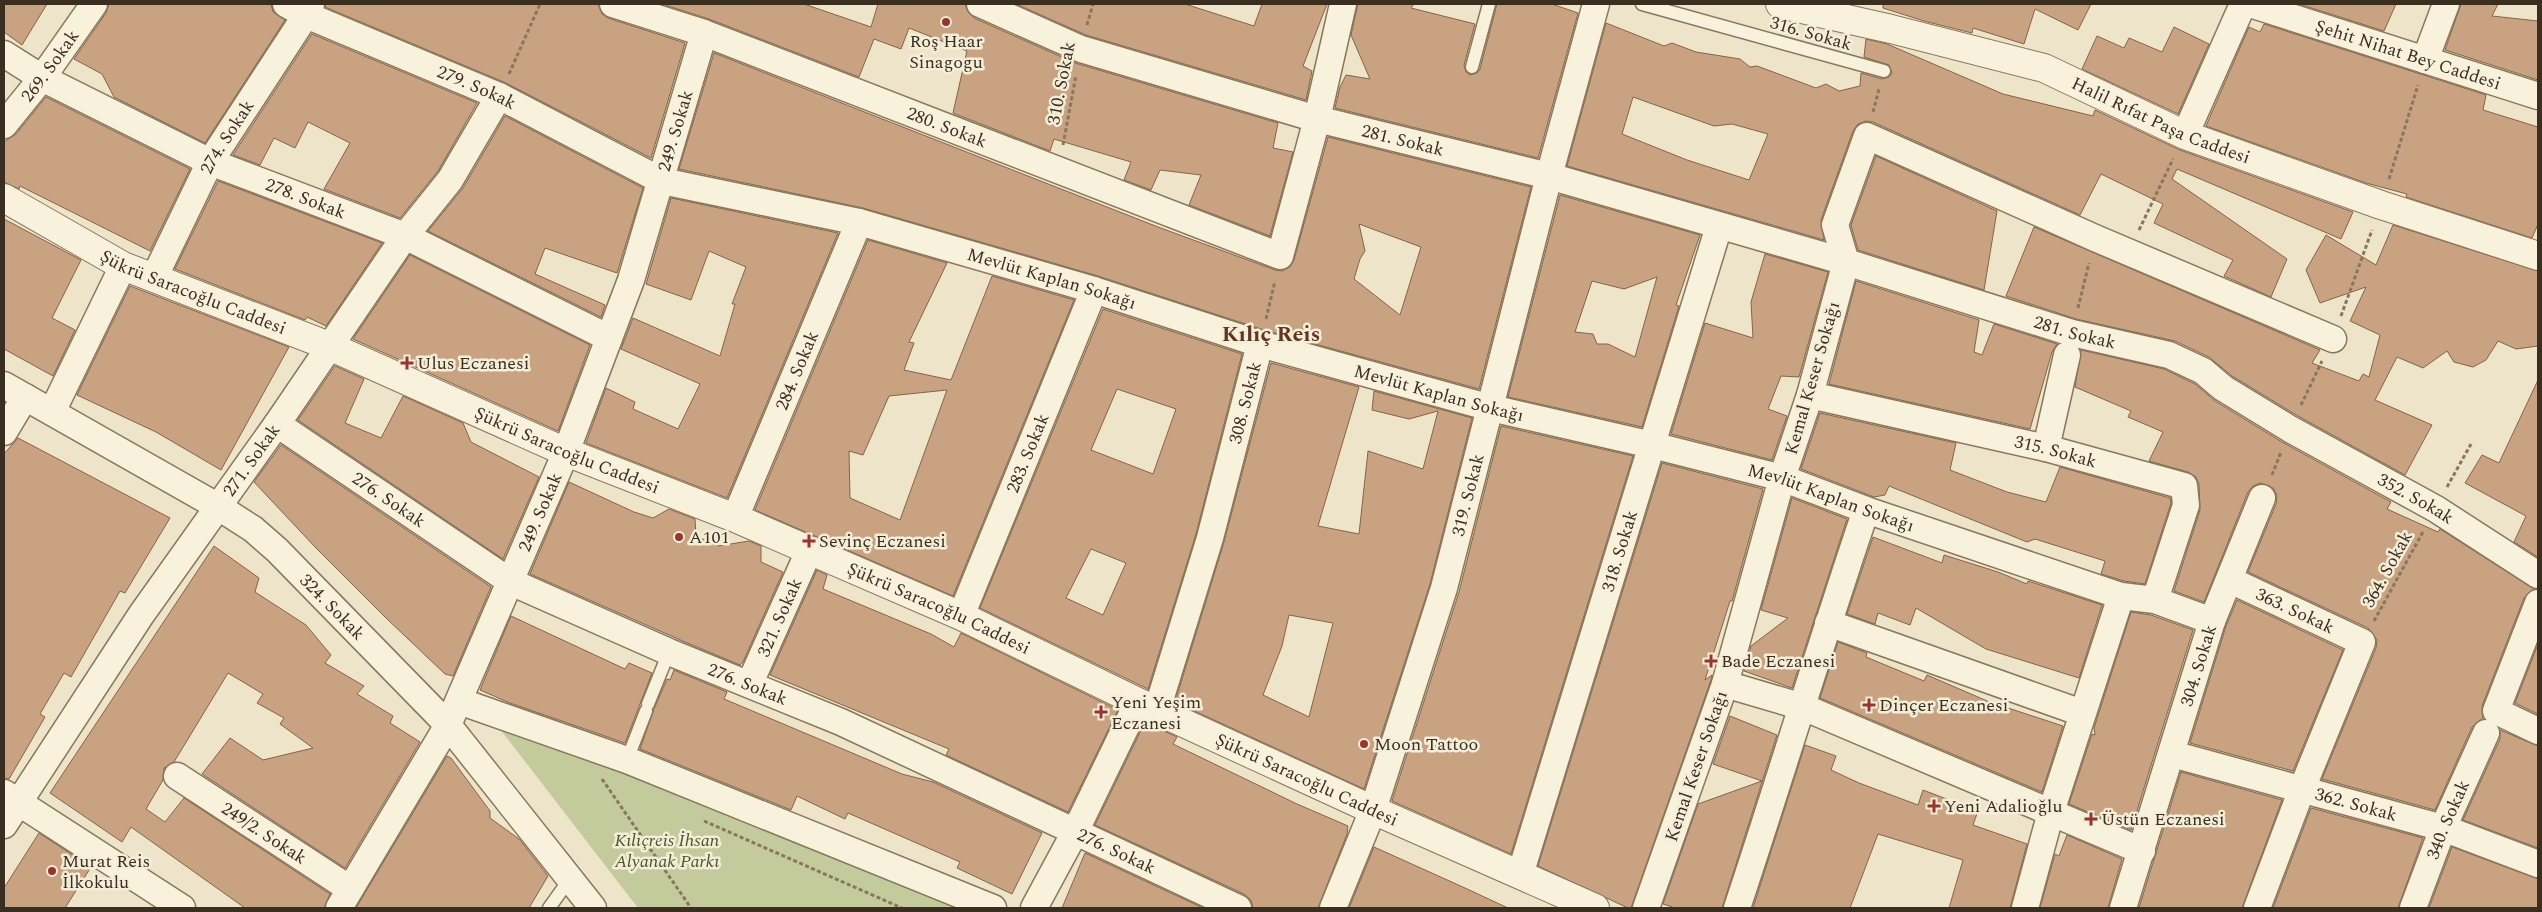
<svg xmlns="http://www.w3.org/2000/svg" width="2542" height="912" viewBox="0 0 2542 912" font-family="Spectral,serif">
<style>
.green{fill:#c3cb9d}
.building{fill:#c9a381;stroke:#866345;fill-rule:evenodd}
.lines{fill:none;stroke-linecap:round;stroke-linejoin:round}
.service-casing{stroke:#88775f;stroke-width:15}
.minor-casing{stroke:#88775f;stroke-width:29}
.tertiary-casing{stroke:#88775f;stroke-width:30}
.path{stroke:#88775f;stroke-width:3;stroke-dasharray:4 2.5;stroke-linecap:butt}
.service{stroke:#f8f1dc;stroke-width:12}
.minor{stroke:#f8f1dc;stroke-width:26}
.tertiary{stroke:#f8f1dc;stroke-width:28}
.poi-dot{fill:#953631;stroke:#f4eed9;stroke-width:2}
.labels{text-anchor:middle;stroke-width:5;stroke-linejoin:round;paint-order:stroke}
.street-label{font-size:18px;fill:#3a2e21;stroke:#f4eed9}
.poi-label{font-size:18px;fill:#3a2e21;stroke:#f4eed9;text-anchor:start}
.park-label{font-size:18px;font-style:italic;fill:#475529;stroke:#f4eed9}
.district-label{font-size:22px;font-weight:bold;fill:#643423;stroke:#f4eed9}
</style>
<rect width="100%" height="100%" fill="#ede4c9"/>
<path class="green" d="M490 716 964 908H638Z"/>
<path class="building" d="M4 4H47L22 45 4 32Z
M109 4H271L273 12 285 20 205 143 114 97 102 74 74 59 106 13Z
M326 4H598L602 14 608 18 685 43 651 158 506 83 325 7Z
M662 4H804L871 27 878 4H965L968 12 974 18 1075 63 1278 123 1273 148 1293 152 1270 236 1189 205 1201 175 1160 170 1151 190 1124 180 1131 162 1054 139 1050 151 953 113 967 51 909 28 901 49 874 39 859 77 709 19Z
M1016 4H1185L1254 26 1262 4H1327L1303 66 1312 71 1306 100 1086 35Z
M1358 4H1414L1411 8 1475 24 1464 65 1466 72 1470 75 1477 73 1480 69 1497 4H1552L1578 13 1538 158 1335 108 1340 87 1346 75 1370 79 1351 35Z
M1883 4H2091L2078 30 2035 9 2024 44 1973 28 1972 33 1924 21 1883 8Z
M2299 4H2396L2384 31Z
M2461 4H2498L2492 16 2538 21V80L2445 50Z
M1606 23 1664 46 1672 43 1696 52 1740 59 1750 67 1757 66 1816 88 1826 84 1839 91 1860 86 1861 73 1882 79 1889 77 1892 73 1889 65 1864 57 1866 39 1887 44 2003 94 2093 116 2095 110 2180 150 2353 212 2341 239 2177 169 2172 179 2287 259 2271 297 2224 276 2233 260 2154 223 2163 204 2101 174 2080 215 1873 122 1866 121 1858 124 1853 131 1821 220 1824 240 1567 166ZM1633 97 1714 126 1732 124 1768 134 1749 180 1687 160 1622 134Z
M2264 24 2486 95 2483 110 2538 127V224L2532 238 2406 197 2407 194 2366 183 2206 126 2249 27 2260 32Z
M2174 27 2209 44 2178 114 2082 69 2097 36 2124 48 2129 38 2162 52Z
M312 34 477 103 438 171 400 218 324 189 350 143 308 122 295 148 274 138 260 165 233 155Z
M714 53 1158 227 1275 270 1282 271 1290 267 1294 260 1328 137 1531 187 1479 389 1264 330 1098 276 863 208 679 169ZM1359 224 1421 247 1400 315 1354 279 1360 259 1365 251Z
M46 97 190 169 150 251 20 186 19 189 4 182V142L16 134Z
M505 116 643 188 617 273 545 248 535 274 605 305 601 317 428 231 463 188Z
M1876 156 1997 211 1984 290 1858 250 1851 225Z
M218 181 382 243 326 326 307 317 305 320 175 269Z
M1560 195 1700 235 1676 305 1679 306 1642 427 1508 397ZM1657 277 1635 357 1608 344H1597L1593 334 1575 332 1592 281 1624 289Z
M671 198 838 233 727 498 586 443 606 388 635 402 633 409 678 429 700 384 621 349 633 318 720 356 735 304H732L746 267 709 251 691 300 646 284Z
M4 219 81 260 52 318 75 330 53 376 4 349Z
M2393 225 2538 271V346L2516 349 2498 341 2486 360 2473 367 2454 362 2447 351 2423 368 2397 357 2375 400 2432 425 2405 475 2298 416 2232 376 2209 357 2175 341 2076 319 2006 296 2034 227 2320 350 2312 363 2359 381 2363 374 2369 377 2380 335 2350 321 2366 287 2320 303 2306 270 2326 235 2376 265Z
M868 240 947 263 909 342 914 343 904 370 951 380 992 276 1074 300 953 596 755 510ZM947 390 900 520 850 498 849 451 863 455 889 396Z
M1765 254 1828 272 1799 377 1781 376 1768 409 1787 416 1772 460 1671 434 1705 323 1753 338 1751 302Z
M410 255 590 345 558 431 353 339Z
M1856 281 1979 320 1974 352 1982 355 1994 324 2057 344 2052 352 2030 429 1829 384Z
M130 286 289 347 221 470 156 432 77 395Z
M1103 309 1242 354 1196 534 1148 689 980 608ZM1117 389 1176 409 1153 474 1091 450ZM1091 549 1126 563 1103 615 1066 598Z
M2081 350 2164 369 2195 384 2215 401 2282 442 2391 502 2387 509 2438 532 2440 529 2534 589 2524 598 2482 706 2483 718 2472 727 2435 810 2322 779 2376 648 2377 640 2368 628 2248 572 2276 504 2277 495 2273 488 2260 483 2253 486 2248 492 2204 602 2174 591 2200 510 2199 484 2196 477 2188 472 2149 461 2163 432 2128 417 2131 411 2075 387Z
M1271 363 1359 387 1318 526 1359 534 1368 451 1423 469 1438 411 1409 419 1372 410 1374 391 1472 418 1430 584 1364 789 1175 702 1224 542ZM1289 615 1333 623 1309 717 1263 695 1282 646Z
M335 366 364 379 345 423 381 438 403 396 463 423 471 442 539 477 503 559 298 420Z
M2538 380V557L2514 542 2526 516 2465 483 2482 455 2499 463Z
M1820 413 1956 443 1950 470 2007 492 2046 502 2060 467 2170 498 2171 503 2145 584 2124 581 2101 574 2105 561 2035 539 2027 542 1889 486 1885 495 1874 497 1801 469Z
M1501 426 1633 456 1511 854 1392 801 1459 592Z
M18 438 170 518 125 593 120 591 71 677 64 673 40 714 45 717 9 779 4 778V454Z
M281 445 491 587 453 676 445 674 386 618 316 548 254 482Z
M1662 463 1763 489 1732 601H1730L1705 680 1712 675 1711 680 1631 908H1628L1538 866Z
M569 482 634 512 653 518 669 509 695 519 696 536 718 546 749 541 761 546V562L783 572 743 662 740 665 685 642 530 574Z
M1792 498 1847 519 1792 688 1744 671 1751 646 1788 618 1761 610Z
M1873 537 1942 563 1944 555 1998 572 2027 584 2028 581 2102 605 2079 678 1986 649 1916 608 1910 625 1878 613 1875 624 1847 614Z
M214 546 259 578 255 592 306 625 331 655 325 663 364 686 357 694 393 716 390 723 420 742 345 868 202 774 230 738 263 760 313 748 280 724 284 718 257 703 263 694 228 673 174 762 164 768 163 780 146 809 165 822 184 798 330 894 324 908H245L131 827 122 842 50 793Z
M817 570 827 575 823 589 931 634 954 647 961 633 1118 710 1068 812 946 755 949 749 770 675Z
M2237 600 2343 650 2293 771 2190 743 2226 626Z
M2131 612 2151 615 2193 630 2131 830 2069 804 2092 734 2095 735 2094 728Z
M511 616 625 669 629 663 652 673 625 743 510 703 480 690Z
M1838 642 1867 653 1866 657 1924 681 1927 675 2008 710V708L2063 726 2042 792 1820 698Z
M2538 644V714L2515 703Z
M674 670 727 692 724 699 902 774 933 782 1042 833 1012 894 957 868 960 862 848 813 845 819 797 796 791 810 640 749 654 709 667 679 670 680Z
M1730 716 1777 735 1722 908H1675L1663 904 1698 804 1762 781 1713 764Z
M1145 722 1177 737 1173 744 1297 804 1348 826 1347 834 1318 908H1253L1251 900 1244 894 1095 825Z
M2500 730 2538 746V848L2463 820 2500 739Z
M1805 745 1836 756 1831 770 1859 783 1918 805 1923 790 1978 811 1973 825 2027 844 2010 908H1949L1963 860 1878 834 1850 908H1753Z
M447 756 451 758 490 811V818L519 839 548 876 529 908H356Z
M2181 772 2282 800 2242 908H2139Z
M2311 808 2423 838 2398 908H2273Z
M39 833 91 867 65 908H4V888Z
M2067 835 2122 859 2108 908H2040L2055 854 2059 856Z
M1374 847 1465 888 1508 908H1349Z
M2452 847 2538 879V908H2429Z
M1085 853 1203 908H1062Z"/>
<g class="lines">
<g class="service-casing">
<path id="service" d="M1642 4 1884 71
M1472 67 1489 4
M648 704 669 652
M627 760 646 711
M549 908 569 880"/>
</g>
<g class="minor-casing">
<g id="minor">
<path id="s1" d="M286 4 306 15 499 96 662 181 859 222 1094 290 1260 344 1491 408 1652 445 1782 478 1866 510 2121 596 2155 600 2212 621"/>
<path id="s2" d="M613 4 704 33 1280 256 1317 119 1343 4"/>
<path id="s3" d="M980 4 1081 49 1317 119 1549 176 1846 262 1810 395 1782 478 1725 684 1646 908"/>
<path id="s4" d="M2250 4 2538 96"/>
<path id="s5" d="M4 54 42 78 210 162 405 236 609 338"/>
<path d="M2425 60 2446 4"/>
<path id="s6" d="M4 125 42 78 94 4"/>
<path d="M2185 135 2243 4"/>
<path id="s7" d="M154 278 210 162 306 15 311 4"/>
<path id="s8" d="M2333 339 2095 238 1867 136 1835 225 1846 262 2072 333 2169 355 2203 371 2223 388 2290 429 2436 509 2538 575"/>
<path id="s9" d="M4 385 217 506 253 529 277 550 448 725 593 908"/>
<path id="s10" d="M1810 395 2046 448 2184 486 2186 505 2155 600"/>
<path d="M52 412 123 266"/>
<path id="s11" d="M277 424 511 582 669 652 841 722 1238 908"/>
<path d="M4 432 25 397"/>
<path d="M2046 448 2067 355"/>
<path id="s12" d="M735 518 859 222"/>
<path id="s13" d="M2230 580 2362 642 2302 789 2257 908"/>
<path d="M2538 603 2496 711 2538 731"/>
<path id="s14" d="M961 616 1094 290"/>
<path d="M1828 623 2082 713"/>
<path id="s15" d="M750 683 809 551"/>
<path d="M1725 684 1803 707 2142 851"/>
<path d="M459 701 627 760 993 908"/>
<path id="s16" d="M1157 710 1210 538 1260 344"/>
<path id="s17" d="M2172 754 2443 828 2538 864"/>
<path id="s18" d="M177 776 350 889"/>
<path d="M4 793 182 908"/>
<path id="s19" d="M4 825 141 615 277 424 405 236 450 180 499 96"/>
<path id="s20" d="M1520 875 1719 226"/>
<path id="s21" d="M339 908 448 725 566 452 631 280 704 33"/>
<path d="M1034 908 1075 832 1138 702"/>
<path id="s22" d="M1333 908 1373 810 1444 588 1549 176 1596 4"/>
<path d="M1737 908C1781 776 1821 642 1866 510"/>
<path d="M2025 908 2051 812 2121 596"/>
<path id="s23" d="M2123 908 2212 621 2262 498"/>
<path id="s24" d="M2413 908 2443 828 2486 733"/>
</g>
</g>
<g class="tertiary-casing">
<g id="tertiary">
<path id="s25" d="M1780 4 1891 29 2044 68 2185 135 2381 205 2538 256"/>
<path id="s26" d="M4 198 123 266 329 346 566 452 735 518 961 616 1138 702 1373 810 1595 908"/>
</g>
</g>
<path class="path" d="M1087 25 1093 4
M509 74 540 4
M1873 112 1879 89
M1063 145 1076 75
M2389 179 2418 85
M2139 230 2173 159
M2078 308 2089 263
M2341 316 2372 230
M1266 319 1275 281
M2301 405 2322 361
M2272 475 2281 452
M2447 487 2471 444
M2374 621 2424 530
M602 779 691 908
M704 821 902 908"/>
<use href="#service" class="service"/>
<use href="#minor" class="minor"/>
<use href="#tertiary" class="tertiary"/>
</g>
<g class="poi-dot">
<circle cx="946" cy="22" r="5"/>
<path d="M404.5 355.5h5v5h5v5h-5v5h-5v-5h-5v-5h5z"/>
<circle cx="679" cy="537" r="5"/>
<path d="M806.5 533.5h5v5h5v5h-5v5h-5v-5h-5v-5h5z"/>
<path d="M1708.5 653.5h5v5h5v5h-5v5h-5v-5h-5v-5h5z"/>
<path d="M1866.5 697.5h5v5h5v5h-5v5h-5v-5h-5v-5h5z"/>
<path d="M1098.5 704.5h5v5h5v5h-5v5h-5v-5h-5v-5h5z"/>
<circle cx="1364" cy="744" r="5"/>
<path d="M1931.5 798.5h5v5h5v5h-5v5h-5v-5h-5v-5h5z"/>
<path d="M2088.5 811.5h5v5h5v5h-5v5h-5v-5h-5v-5h5z"/>
<circle cx="52" cy="871" r="5"/>
</g>
<g class="labels">
<g class="street-label">
<text transform="translate(1811 33) rotate(16)" y="6">316. Sokak</text>
<text dy="6" stroke="none"><textPath href="#s4" startOffset="166">Şehit Nihat Bey Caddesi</textPath></text>
<text dy="6" stroke="none"><textPath href="#s6" startOffset="75">269. Sokak</textPath></text>
<text transform="translate(1061 83) rotate(-79)" y="6">310. Sokak</text>
<text dy="6" stroke="none"><textPath href="#s1" startOffset="208">279. Sokak</textPath></text>
<text dy="6" stroke="none"><textPath href="#s25" startOffset="400">Halil Rıfat Paşa Caddesi</textPath></text>
<text dy="6" stroke="none"><textPath href="#s2" startOffset="356">280. Sokak</textPath></text>
<text dy="6" stroke="none"><textPath href="#s21" startOffset="850">249. Sokak</textPath></text>
<text dy="6" stroke="none"><textPath href="#s7" startOffset="159">274. Sokak</textPath></text>
<text dy="6" stroke="none"><textPath href="#s3" startOffset="445">281. Sokak</textPath></text>
<text dy="6" stroke="none"><textPath href="#s5" startOffset="335">278. Sokak</textPath></text>
<text dy="6" stroke="none"><textPath href="#s1" startOffset="818">Mevlüt Kaplan Sokağı</textPath></text>
<text dy="6" stroke="none"><textPath href="#s26" startOffset="212">Şükrü Saracoğlu Caddesi</textPath></text>
<text dy="6" stroke="none"><textPath href="#s8" startOffset="881">281. Sokak</textPath></text>
<text dy="6" stroke="none"><textPath href="#s12" startOffset="160">284. Sokak</textPath></text>
<text transform="translate(1812 378) rotate(-74)" y="6">Kemal Keser Sokağı</text>
<text dy="6" stroke="none"><textPath href="#s1" startOffset="1222">Mevlüt Kaplan Sokağı</textPath></text>
<text dy="6" stroke="none"><textPath href="#s16" startOffset="320">308. Sokak</textPath></text>
<text dy="6" stroke="none"><textPath href="#s26" startOffset="618">Şükrü Saracoğlu Caddesi</textPath></text>
<text dy="6" stroke="none"><textPath href="#s10" startOffset="252">315. Sokak</textPath></text>
<text dy="6" stroke="none"><textPath href="#s14" startOffset="176">283. Sokak</textPath></text>
<text dy="6" stroke="none"><textPath href="#s19" startOffset="441">271. Sokak</textPath></text>
<text dy="6" stroke="none"><textPath href="#s22" startOffset="435">319. Sokak</textPath></text>
<text dy="6" stroke="none"><textPath href="#s1" startOffset="1628">Mevlüt Kaplan Sokağı</textPath></text>
<text dy="6" stroke="none"><textPath href="#s11" startOffset="135">276. Sokak</textPath></text>
<text dy="6" stroke="none"><textPath href="#s8" startOffset="1264">352. Sokak</textPath></text>
<text dy="6" stroke="none"><textPath href="#s21" startOffset="445">249. Sokak</textPath></text>
<text dy="6" stroke="none"><textPath href="#s20" startOffset="339">318. Sokak</textPath></text>
<text transform="translate(2387 569) rotate(-61)" y="6">364. Sokak</text>
<text dy="6" stroke="none"><textPath href="#s9" startOffset="399">324. Sokak</textPath></text>
<text dy="6" stroke="none"><textPath href="#s26" startOffset="1022">Şükrü Saracoğlu Caddesi</textPath></text>
<text dy="6" stroke="none"><textPath href="#s13" startOffset="72">363. Sokak</textPath></text>
<text dy="6" stroke="none"><textPath href="#s15" startOffset="72">321. Sokak</textPath></text>
<text dy="6" stroke="none"><textPath href="#s23" startOffset="254">304. Sokak</textPath></text>
<text dy="6" stroke="none"><textPath href="#s11" startOffset="540">276. Sokak</textPath></text>
<text transform="translate(1696 766) rotate(-71)" y="6">Kemal Keser Sokağı</text>
<text dy="6" stroke="none"><textPath href="#s26" startOffset="1428">Şükrü Saracoğlu Caddesi</textPath></text>
<text dy="6" stroke="none"><textPath href="#s17" startOffset="191">362. Sokak</textPath></text>
<text dy="6" stroke="none"><textPath href="#s24" startOffset="95">340. Sokak</textPath></text>
<text dy="6" stroke="none"><textPath href="#s18" startOffset="104">249/2. Sokak</textPath></text>
<text dy="6" stroke="none"><textPath href="#s11" startOffset="945">276. Sokak</textPath></text>
</g>
<g class="poi-label">
<text x="946" y="47" text-anchor="middle">Roş Haar<tspan x="946" dy="21">Sinagogu</tspan></text>
<text x="417" y="369">Ulus Eczanesi</text>
<text x="689" y="543">A101</text>
<text x="819" y="547">Sevinç Eczanesi</text>
<text x="1721" y="667">Bade Eczanesi</text>
<text x="1111" y="708">Yeni Yeşim<tspan x="1111" dy="21">Eczanesi</tspan></text>
<text x="1879" y="711">Dinçer Eczanesi</text>
<text x="1374" y="750">Moon Tattoo</text>
<text x="1944" y="812">Yeni Adalioğlu</text>
<text x="2101" y="825">Üstün Eczanesi</text>
<text x="62" y="867">Murat Reis<tspan x="62" dy="21">İlkokulu</tspan></text>
</g>
<g class="park-label">
<text x="667" y="846">Kılıçreis İhsan<tspan x="667" dy="21">Alyanak Parkı</tspan></text>
</g>
<g class="district-label">
<text x="1271" y="341">Kılıç Reis</text>
</g>
</g>
<rect width="2542" height="912" fill="none" stroke="#3a2e21" stroke-width="10"/>
</svg>
